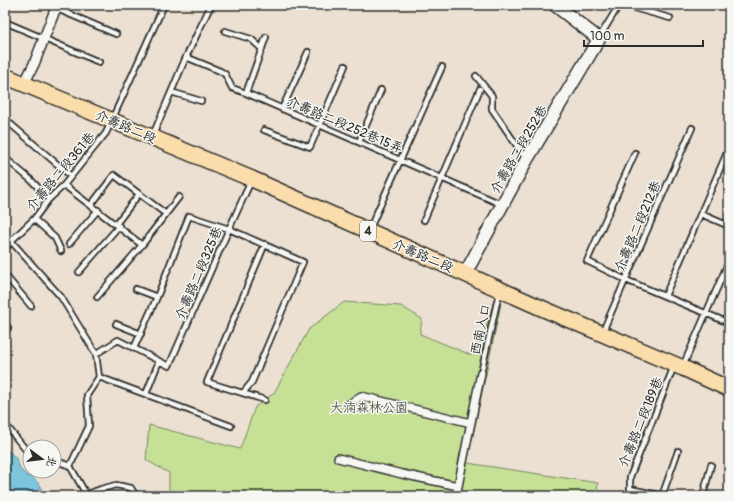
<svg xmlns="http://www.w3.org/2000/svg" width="734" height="501" viewBox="0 0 734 501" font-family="Pangolin,'LXGW WenKai TC',sans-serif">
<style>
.green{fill:#c6e096;stroke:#788660}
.water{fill:#7cc5dc;stroke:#5c8795}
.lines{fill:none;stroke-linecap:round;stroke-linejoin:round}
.service-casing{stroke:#2b2b2b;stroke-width:8}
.pedestrian-casing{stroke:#2b2b2b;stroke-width:10}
.minor-casing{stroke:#2b2b2b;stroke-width:12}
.tertiary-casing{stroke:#2b2b2b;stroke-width:15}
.primary-casing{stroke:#2b2b2b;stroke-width:18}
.service{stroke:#f6f6f2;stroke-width:4.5}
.pedestrian{stroke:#f6f6f2;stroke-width:7}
.minor{stroke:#f6f6f2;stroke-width:9}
.tertiary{stroke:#f6f6f2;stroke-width:12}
.primary{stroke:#faddab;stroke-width:15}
.labels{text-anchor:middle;stroke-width:3;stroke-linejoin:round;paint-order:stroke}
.shield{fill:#f6f6f2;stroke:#686867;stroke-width:1}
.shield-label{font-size:12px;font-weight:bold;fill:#2b2b2b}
.street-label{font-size:13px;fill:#2b2b2b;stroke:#f6f6f2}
.park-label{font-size:13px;fill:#525846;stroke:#f6f6f2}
</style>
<rect width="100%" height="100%" fill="#ebe0d1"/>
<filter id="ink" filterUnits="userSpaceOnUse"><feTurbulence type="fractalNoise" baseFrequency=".025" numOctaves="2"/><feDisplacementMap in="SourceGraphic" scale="8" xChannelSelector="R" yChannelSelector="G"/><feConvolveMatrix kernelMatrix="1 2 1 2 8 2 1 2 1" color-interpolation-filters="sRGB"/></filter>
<g filter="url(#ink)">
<path class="green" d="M494 301 501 304 467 463 598 483 596 496H175L169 493V473L146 460 149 425 240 449 255 407 274 393 309 329 344 302 401 306 422 319 420 334 471 355 485 331Z"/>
<path class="water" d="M5 448 15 457 21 470 28 477 31 476 41 486V491L44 495 49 494 50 496H5Z"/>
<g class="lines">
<g class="service-casing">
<path id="service" d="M48 5 116 34
M623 5 670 18
M5 22 99 62
M225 31 251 39 262 49
M599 38 619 5
M186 57 220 71 225 74 232 88 246 93 501 204
M476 76 492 96V109L526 159
M171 92 201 101
M246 93 266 37
M282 109 308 52
M7 121 71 176
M264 130 310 147 345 66
M153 135 186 57 211 5
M359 142 381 90
M635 153 587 261 626 280 729 323
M5 158 31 180 49 199
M64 185 142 245
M91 205 114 175 166 214
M701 214 729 226
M34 219 55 238 61 251
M424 220 480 89
M116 224 139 194
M370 228 442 67
M11 241 61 297 96 354 99 377 87 395 89 426 70 466
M69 244 98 210
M5 250 11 241 34 219 49 199 64 185 106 133 164 5
M79 272 119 226
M5 275 31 306
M136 289 157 297
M665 296 729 148
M97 297 142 245 179 197
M5 324 8 328
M116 324 141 334
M603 331 692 128
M134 348 157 297 189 216 229 229 303 262 252 382 243 393
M96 354 118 340 159 361 146 394
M159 361 169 366 229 229 251 181
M683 366 729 261
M481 373 499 293
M99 377 231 426
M265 400 207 382 265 244
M5 424 26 450 30 451
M54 460 70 466
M70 466 86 494
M630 489 664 496
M81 496 101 489 116 485 131 488 136 496
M633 496 630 489V477L674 366
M662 496 678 451
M703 496 711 465"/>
</g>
<g class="pedestrian-casing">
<path id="pedestrian" d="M348 405 361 396 471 423
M338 458 402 474 458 486
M456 496 481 373"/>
</g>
<g class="minor-casing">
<path id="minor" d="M24 84 34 64 57 5"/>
</g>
<g class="tertiary-casing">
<path id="tertiary" d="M465 274 526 161 599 39 555 5"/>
</g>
<g class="primary-casing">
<path id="primary" d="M5 76 252 179 546 310 683 368 729 389"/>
</g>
<use href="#service" class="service"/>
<use href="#pedestrian" class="pedestrian"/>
<use href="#minor" class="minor"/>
<use href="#tertiary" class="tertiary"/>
<use href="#primary" class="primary"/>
</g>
</g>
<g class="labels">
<rect class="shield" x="360" y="221" width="16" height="20" rx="3"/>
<g class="shield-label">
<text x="368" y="235">4</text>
</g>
<g class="street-label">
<text transform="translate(345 124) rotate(23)" y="5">介壽路二段252巷15弄</text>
<text transform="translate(126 126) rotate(23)" y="5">介壽路二段</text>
<text transform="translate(518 149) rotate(-60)" y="5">介壽路二段252巷</text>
<text transform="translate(60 171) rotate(-50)" y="5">介壽路二段361巷</text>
<text transform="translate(637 226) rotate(-67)" y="5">介壽路二段212巷</text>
<text transform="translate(423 255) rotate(23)" y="5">介壽路二段</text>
<text transform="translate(198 273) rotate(-67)" y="5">介壽路二段325巷</text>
<text transform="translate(480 329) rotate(-77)" y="5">西南入口</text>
<text transform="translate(640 422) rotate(-68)" y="5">介壽路二段189巷</text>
</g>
<g class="park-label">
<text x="369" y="412">大湳森林公園</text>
</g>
</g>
<rect width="734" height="501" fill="none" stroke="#f6f6f2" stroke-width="20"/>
<rect x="10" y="10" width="714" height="481" fill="none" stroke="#2b2b2b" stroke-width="1.5" filter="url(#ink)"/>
<g transform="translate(42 459) rotate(105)"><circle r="19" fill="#f6f6f2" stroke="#a5a5a2"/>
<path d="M0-3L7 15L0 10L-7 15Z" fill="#2b2b2b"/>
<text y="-6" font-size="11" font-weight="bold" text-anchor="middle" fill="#2b2b2b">北</text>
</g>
<path d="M584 40v6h119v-6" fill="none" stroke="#2b2b2b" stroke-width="2"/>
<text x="590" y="40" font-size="12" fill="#2b2b2b" stroke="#f6f6f2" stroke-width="3" paint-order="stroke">100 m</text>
</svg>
